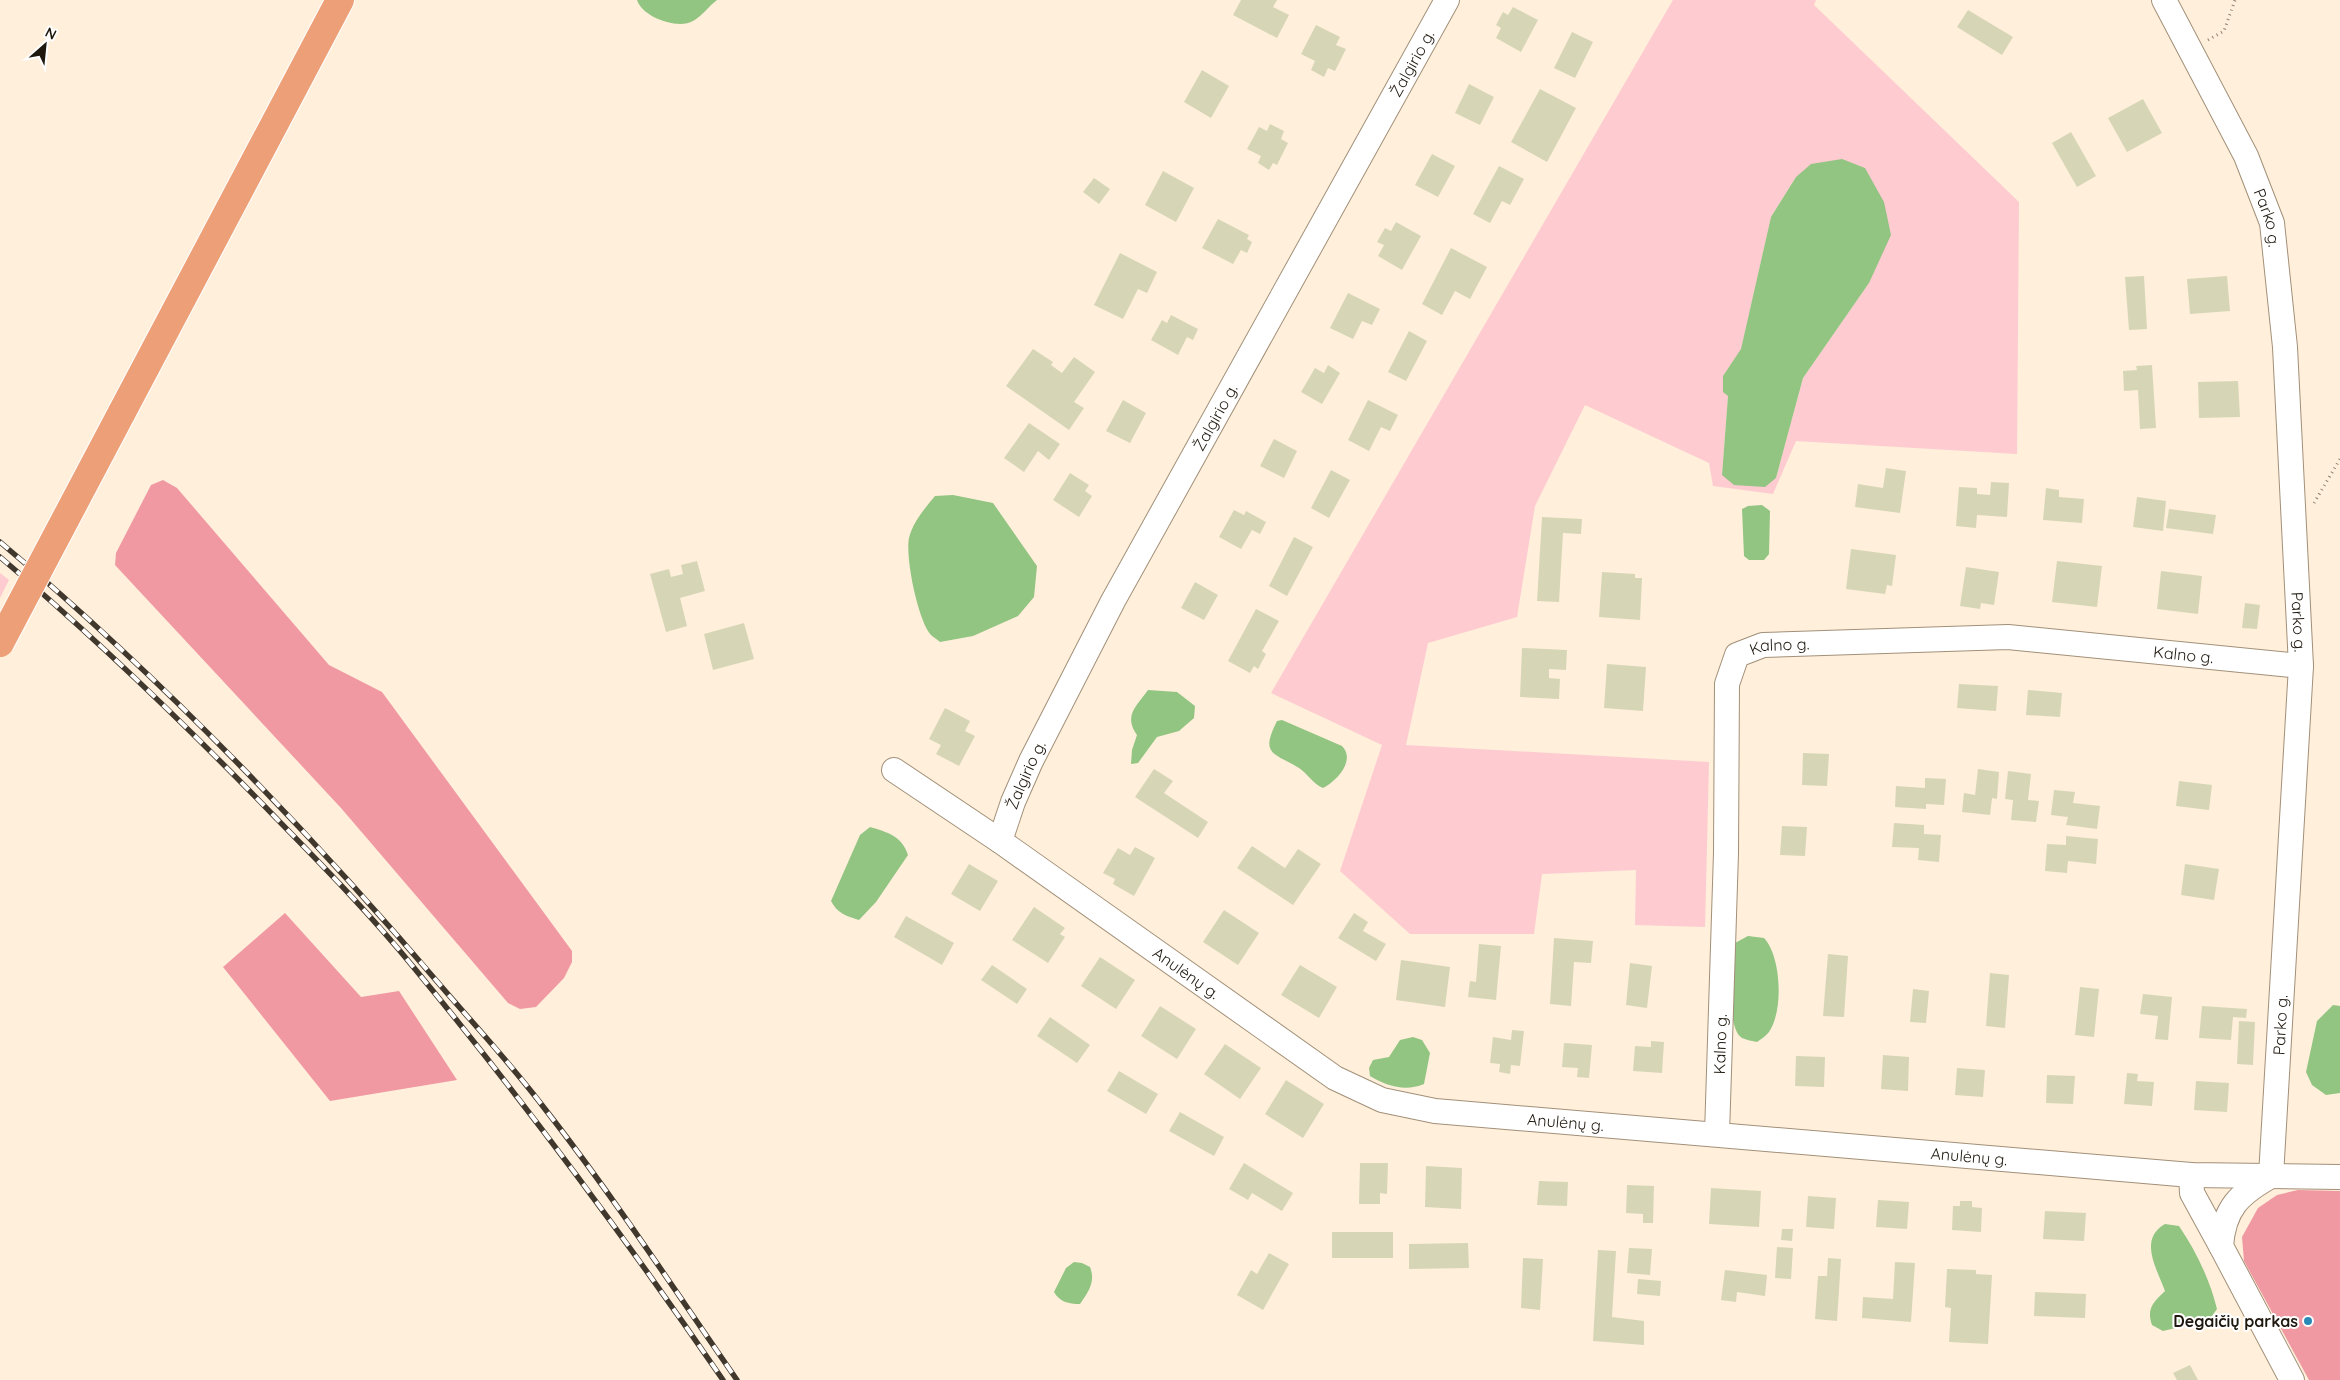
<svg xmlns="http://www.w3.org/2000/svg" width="2340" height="1380" viewBox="0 0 2340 1380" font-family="Quicksand,sans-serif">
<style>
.green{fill:#fecbd0;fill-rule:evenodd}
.forest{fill:#f099a3}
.water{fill:#92c482}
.building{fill:#d6d6b7}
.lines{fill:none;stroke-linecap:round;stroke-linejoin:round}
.minor-casing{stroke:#a29078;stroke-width:26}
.primary-casing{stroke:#fff;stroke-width:30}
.path{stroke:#8e8374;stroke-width:3;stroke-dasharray:1 4;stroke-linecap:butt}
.minor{stroke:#fff;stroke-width:24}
.primary{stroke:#eda077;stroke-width:28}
.rail-casing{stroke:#40372d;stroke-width:5.5}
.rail{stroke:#fff;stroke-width:4;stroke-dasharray:11;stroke-linecap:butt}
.primary-bridge-casing{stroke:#fff;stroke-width:30;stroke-linecap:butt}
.primary-bridge{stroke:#eda077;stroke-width:28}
.poi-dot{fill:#2a89b5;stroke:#fff;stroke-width:2}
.labels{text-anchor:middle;stroke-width:4;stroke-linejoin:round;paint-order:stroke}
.street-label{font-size:16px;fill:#1f180f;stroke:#fff}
.poi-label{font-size:16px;font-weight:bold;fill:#1f180f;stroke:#fff;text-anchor:end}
</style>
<rect width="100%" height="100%" fill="#ffefdb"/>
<path class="green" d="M1673 0H1816L1814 5 2019 202 2017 454 1796 441 1773 494 1713 486 1709 463 1585 405 1535 506 1517 617 1428 643 1406 745 1709 762 1705 927 1635 925 1636 870 1542 874 1534 934H1410L1340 871 1382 745 1271 693ZM1796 177 1869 283 1803 378 1776 478 1722 475 1728 396 1723 376 1741 350 1771 217Z
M0 573 9 580 0 598Z"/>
<path class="forest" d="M163 480 177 488 329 665 382 692 572 951V962L564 978 536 1007 520 1009 508 1003 341 808 115 565 116 553 151 485Z
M285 913 361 997 399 991 457 1080 330 1101 223 967Z
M2298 1190 2340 1191V1380H2309L2244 1261 2242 1237 2258 1208 2277 1195Z"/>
<path class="water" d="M637 0H717C709 6 702 16 693 21 678 30 642 17 637 0Z
M1842 159 1865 168 1884 202 1891 235 1869 283 1803 378 1776 478 1765 487 1734 485 1722 475 1728 396 1723 392V376L1741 349 1771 217 1796 177 1811 164Z
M953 495 993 503 1037 566 1034 597 1018 616 973 636 940 642C937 639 933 637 931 635 918 621 905 557 909 538 913 522 925 508 935 496Z
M1762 505 1770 511 1769 554 1764 560H1749L1744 556 1742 509 1748 506Z
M1148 690 1177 692 1195 706 1194 718 1179 731 1157 737 1138 763 1131 764 1132 750 1137 735C1123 715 1137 706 1148 690Z
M1282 720 1342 746C1356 760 1337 781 1323 788 1313 784 1308 774 1299 768 1273 752 1260 755 1277 721Z
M870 827C887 832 902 836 908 855L876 902 859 920C846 916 837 913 831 901L860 835Z
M1748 936 1764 938C1781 956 1784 1010 1769 1032 1766 1036 1761 1039 1757 1042 1753 1041 1746 1040 1742 1038 1725 1028 1733 961 1735 943Z
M2333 1005 2340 1006V1093L2326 1095 2312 1085 2306 1072 2317 1021Z
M1413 1037 1422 1040 1430 1053 1424 1084C1405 1092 1387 1086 1370 1076L1369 1068 1373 1060 1389 1057 1400 1040Z
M2165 1224 2179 1226C2196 1251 2210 1280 2217 1309L2209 1320 2163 1331 2152 1325C2146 1308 2154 1302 2165 1291 2157 1269 2138 1239 2165 1224Z
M1074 1262 1082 1263 1090 1267C1096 1282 1088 1292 1080 1304 1068 1304 1060 1302 1054 1292L1066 1268Z"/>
<path class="building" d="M1241 0H1277L1273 7 1289 15 1277 38 1233 15Z
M1513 7 1538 20 1521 52 1496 38 1501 28 1496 25 1503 12 1508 15Z
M1968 10 2013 37 2002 55 1957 27Z
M1316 25 1340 37 1336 45 1346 49 1335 71 1328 68 1324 77 1311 70 1315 61 1301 54Z
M1572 32 1593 42 1575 78 1554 68Z
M1202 70 1229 86 1211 118 1184 102Z
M1469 84 1494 97 1480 125 1455 113Z
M1540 89 1576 108 1547 162 1511 142Z
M2143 99 2162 133 2127 152 2108 118Z
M1270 124 1284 131 1281 139 1288 143 1277 165 1273 163 1269 170 1258 163 1261 156 1247 149 1259 127 1267 131Z
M2071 132 2096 176 2077 187 2052 143Z
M1432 154 1455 166 1438 197 1415 185Z
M1499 166 1524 179 1510 205 1502 201 1490 223 1473 214Z
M1163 171 1194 188 1176 222 1145 205Z
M1094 178 1110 189 1099 204 1083 192Z
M1218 219 1249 235 1247 239 1252 242 1247 253 1241 250 1233 264 1202 248Z
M1396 222 1421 236 1402 270 1378 256 1384 245 1377 242 1385 228 1391 231Z
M1451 248 1487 267 1470 299 1455 291 1442 315 1422 304Z
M1120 253 1157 272 1147 293 1138 289 1123 319 1094 305Z
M2144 276 2147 329 2129 330 2125 277Z
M2227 276 2230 311 2190 314 2187 279Z
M1348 293 1380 309 1372 325 1362 321 1353 339 1330 328Z
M1171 315 1198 329 1193 340 1187 337 1178 355 1151 340 1162 320 1167 323Z
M1409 331 1427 341 1406 381 1388 372Z
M1033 349 1053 362 1051 365 1062 373 1074 357 1095 372 1074 402 1084 408 1069 430 1006 386Z
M1328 365 1340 373 1322 404 1301 392 1315 368 1324 373Z
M2152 365 2156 428 2140 429 2138 390 2124 391 2123 371 2137 370 2136 366Z
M2238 381 2240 417 2199 418 2198 382Z
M1123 400 1146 413 1130 443 1106 431Z
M1368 400 1398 415 1390 431 1381 427 1369 451 1348 440Z
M1029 423 1060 444 1049 460 1038 451 1024 472 1004 458Z
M1274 439 1297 451 1284 478 1260 466Z
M1886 468 1906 471 1900 513 1855 507 1858 484 1883 488Z
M1331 470 1350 480 1329 518 1311 508Z
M1070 473 1089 485 1085 491 1092 496 1079 517 1053 500Z
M1991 482 2009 483 2007 517 1977 515 1976 528 1956 526 1959 487 1977 488V494L1990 495Z
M2046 488 2059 490V497L2084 499 2082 523 2043 520Z
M2137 497 2166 501 2163 531 2133 527Z
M2169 509 2216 515 2213 534 2166 528Z
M1234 510 1244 515 1246 511 1266 522 1260 534 1252 530 1241 549 1219 537Z
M1542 517 1582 519 1581 534 1563 533 1559 602 1537 601Z
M1294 537 1313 547 1287 596 1269 586Z
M1851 549 1896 555 1892 586 1887 585 1885 594 1846 589Z
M697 561 705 591 680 598 687 626 666 632 650 574 669 569 671 577 683 574 681 565Z
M2057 561 2102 566 2097 607 2052 602Z
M1966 567 1999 572 1994 605 1981 603 1980 609 1960 606Z
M2161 571 2202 576 2198 614 2157 609Z
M1602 572 1635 574V578H1642L1640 620 1599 617Z
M1195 582 1218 595 1204 620 1181 608Z
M2245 603 2260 605 2257 629 2242 628Z
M1256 609 1279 621 1262 651 1266 654 1258 669 1254 666 1250 673 1228 661Z
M744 623 754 659 713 670 704 634Z
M1522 648 1567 650 1566 670 1549 669V678L1560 679 1559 699 1520 697Z
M1607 664 1646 667 1643 711 1604 708Z
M1959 684 1998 686 1996 711 1957 708Z
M2028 690 2062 693 2060 717 2026 715Z
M945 708 970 721 965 731 975 736 959 766 936 754 941 745 929 739Z
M1803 753 1829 754 1827 786 1802 785Z
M1154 769 1173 781 1164 793 1208 822 1198 838 1135 797Z
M1978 769 1999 772 1997 799 1992 798 1990 815 1962 812 1964 793 1975 795Z
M2008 771 2031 774 2028 800 2039 801 2036 822 2011 820 2013 800 2005 799Z
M1925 778 1946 779 1944 805 1926 804V809L1895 807 1896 786 1925 788Z
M2179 781 2212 785 2209 810 2176 806Z
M2054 790 2075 792 2073 803 2100 806 2097 829 2066 825 2068 817 2051 815Z
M1894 823 1924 825V834L1941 835 1939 862 1918 860 1919 848 1892 847Z
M1782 826 1807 827 1805 856 1780 855Z
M2066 836 2098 839 2096 864 2068 861 2067 873 2045 871 2047 844 2066 845Z
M1252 846 1285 868 1298 849 1321 864 1293 905 1237 868Z
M1135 847 1155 858 1134 896 1113 884 1115 879 1103 873 1118 848 1130 855Z
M969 864 998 881 980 911 951 894Z
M2185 864 2219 869 2214 900 2181 895Z
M1034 907 1065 928 1060 934 1065 937 1048 963 1012 940Z
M1224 910 1259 933 1238 965 1203 942Z
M1354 913 1368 922 1363 931 1386 944 1376 961 1338 938Z
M906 916 954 943 942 965 894 937Z
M1554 938 1593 941 1591 963 1574 962 1571 1006 1550 1004Z
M1479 944 1501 946 1496 1000 1468 997 1470 981 1476 982Z
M1828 954 1848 956 1844 1017 1823 1016Z
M1100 957 1135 980 1116 1009 1081 986Z
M1401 960 1450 967 1445 1007 1396 1000Z
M1630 963 1652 966 1647 1008 1626 1005Z
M992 965 1027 989 1017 1004 981 980Z
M1300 965 1337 987 1319 1018 1281 995Z
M1990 973 2009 975 2005 1028 1986 1026Z
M2080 987 2099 989 2094 1037 2075 1035Z
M1913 989 1929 991 1926 1023 1910 1022Z
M2143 994 2172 997 2168 1040 2155 1039 2158 1016 2140 1014Z
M1160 1006 1196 1029 1177 1059 1141 1036Z
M2202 1006 2247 1009 2246 1018 2233 1017 2231 1040 2199 1038Z
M1050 1017 1090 1045 1077 1063 1037 1036Z
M2239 1021 2255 1022 2253 1065 2237 1064Z
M1512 1030 1524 1031 1520 1066 1511 1065 1510 1074 1499 1072 1500 1064 1490 1063 1493 1037 1511 1040Z
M1651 1041 1664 1042 1662 1073 1633 1071 1635 1046 1651 1047Z
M1564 1043 1592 1045 1589 1078 1577 1077 1578 1068 1562 1067Z
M1225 1044 1261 1068 1240 1099 1204 1074Z
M1883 1055 1909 1057 1908 1091 1881 1089Z
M1796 1056 1825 1057 1824 1087 1795 1086Z
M1957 1068 1985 1070 1983 1097 1955 1095Z
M1119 1071 1158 1094 1146 1114 1107 1091Z
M2127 1073 2138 1074 2137 1081 2154 1082 2152 1106 2124 1104Z
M2047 1075 2075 1076 2073 1104 2046 1103Z
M1286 1080 1324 1104 1303 1138 1265 1114Z
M2196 1081 2229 1083 2227 1112 2194 1110Z
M1180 1112 1224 1137 1214 1156 1169 1131Z
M1244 1163 1293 1193 1282 1211 1252 1193 1248 1200 1229 1189Z
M1360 1163H1388L1387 1194 1380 1193V1204H1359Z
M1426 1166 1462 1168 1461 1209 1425 1207Z
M1539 1181 1568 1182 1567 1206 1537 1205Z
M1627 1185 1654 1186 1653 1223H1643V1214L1626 1213Z
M1711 1188 1761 1191 1759 1227 1709 1224Z
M1808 1196 1836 1198 1834 1229 1806 1227Z
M1878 1200 1909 1202 1907 1229 1876 1227Z
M1960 1201H1972V1207L1982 1208 1981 1232 1952 1230 1953 1206H1960Z
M2045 1211 2086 1213 2084 1241 2043 1239Z
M1782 1229H1793L1792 1241 1781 1240Z
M1332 1232H1393V1258H1332Z
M1468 1243 1469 1268 1409 1269V1244Z
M1777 1247 1793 1248 1791 1279 1775 1278Z
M1629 1248 1652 1249 1650 1275 1627 1273Z
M1598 1250 1616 1251 1612 1317 1644 1321V1345L1593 1341Z
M1269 1253 1289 1264 1263 1310 1237 1295 1251 1270 1257 1274Z
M1523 1258 1543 1259 1540 1310 1521 1308Z
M1828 1258 1841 1259 1837 1321 1815 1319 1818 1276H1827Z
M1895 1262 1915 1263 1911 1322 1862 1318 1863 1297 1893 1299Z
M1947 1269 1976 1270V1274L1992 1275 1988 1344 1949 1342 1951 1308 1945 1307Z
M1725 1270 1767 1275 1765 1296 1737 1292 1736 1302 1721 1300Z
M1638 1279 1661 1281 1660 1296 1637 1294Z
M2035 1292 2086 1294 2085 1318 2034 1316Z
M2190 1365 2198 1380H2177L2173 1373Z"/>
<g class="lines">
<g class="minor-casing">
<g id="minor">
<path id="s1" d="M2164 0 2246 156 2272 223 2285 347 2301 666 2271 1176C2239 1194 2224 1208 2221 1246L2292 1380"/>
<path id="s2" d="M894 770 1000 841 1335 1078 1382 1100 1435 1111 2191 1175 2340 1177"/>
<path id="s3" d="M1000 841 1013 802 1031 761 1113 601 1447 0"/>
<path id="s4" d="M1717 1134 1726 853 1727 684 1737 655 1763 645 2008 637 2301 666"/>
<path d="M2191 1175 2192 1193 2221 1246"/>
</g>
</g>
<g class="primary-casing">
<path id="primary" d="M121 414 340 0"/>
</g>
<path class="path" d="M2208 40 2224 31 2235 0
M2314 503 2340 459"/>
<use href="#minor" class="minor"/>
<use href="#primary" class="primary"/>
<g class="rail-casing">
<path id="rail" d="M0 542C162 678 310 832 447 993 480 1031 515 1069 545 1109 613 1196 674 1289 737 1380
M0 557C97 639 188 727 277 819 324 867 372 916 415 969 524 1101 626 1239 723 1380"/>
</g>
<use href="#rail" class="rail"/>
<g class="primary-bridge-casing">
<path id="primary-bridge" d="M0 643 121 414"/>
</g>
<use href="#primary-bridge" class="primary-bridge"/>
</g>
<circle class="poi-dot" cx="2308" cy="1321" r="5"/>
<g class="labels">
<g class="street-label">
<text dy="6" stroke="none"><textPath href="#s3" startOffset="881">Žalgirio g.</textPath></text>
<text dy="6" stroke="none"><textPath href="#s1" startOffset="242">Parko g.</textPath></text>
<text dy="6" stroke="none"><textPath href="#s3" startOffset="476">Žalgirio g.</textPath></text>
<text dy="6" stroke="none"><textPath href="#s1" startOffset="648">Parko g.</textPath></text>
<text dy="6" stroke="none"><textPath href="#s4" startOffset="525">Kalno g.</textPath></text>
<text dy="6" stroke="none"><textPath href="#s4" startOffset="930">Kalno g.</textPath></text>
<text dy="6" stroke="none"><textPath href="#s3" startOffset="71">Žalgirio g.</textPath></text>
<text dy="6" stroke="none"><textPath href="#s2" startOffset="356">Anulėnų g.</textPath></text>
<text transform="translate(2280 1025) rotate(-87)" y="6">Parko g.</text>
<text dy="6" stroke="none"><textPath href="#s4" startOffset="90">Kalno g.</textPath></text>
<text dy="6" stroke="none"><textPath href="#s2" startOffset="775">Anulėnų g.</textPath></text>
<text dy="6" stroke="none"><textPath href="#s2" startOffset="1180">Anulėnų g.</textPath></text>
</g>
<g class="poi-label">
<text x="2298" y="1327">Degaičių parkas</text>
</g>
</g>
<g transform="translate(45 45) rotate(27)" stroke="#ffffff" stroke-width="4" paint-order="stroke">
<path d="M0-4L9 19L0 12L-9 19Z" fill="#1f180f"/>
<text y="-8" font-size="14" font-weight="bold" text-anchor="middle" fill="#1f180f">N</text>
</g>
</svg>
